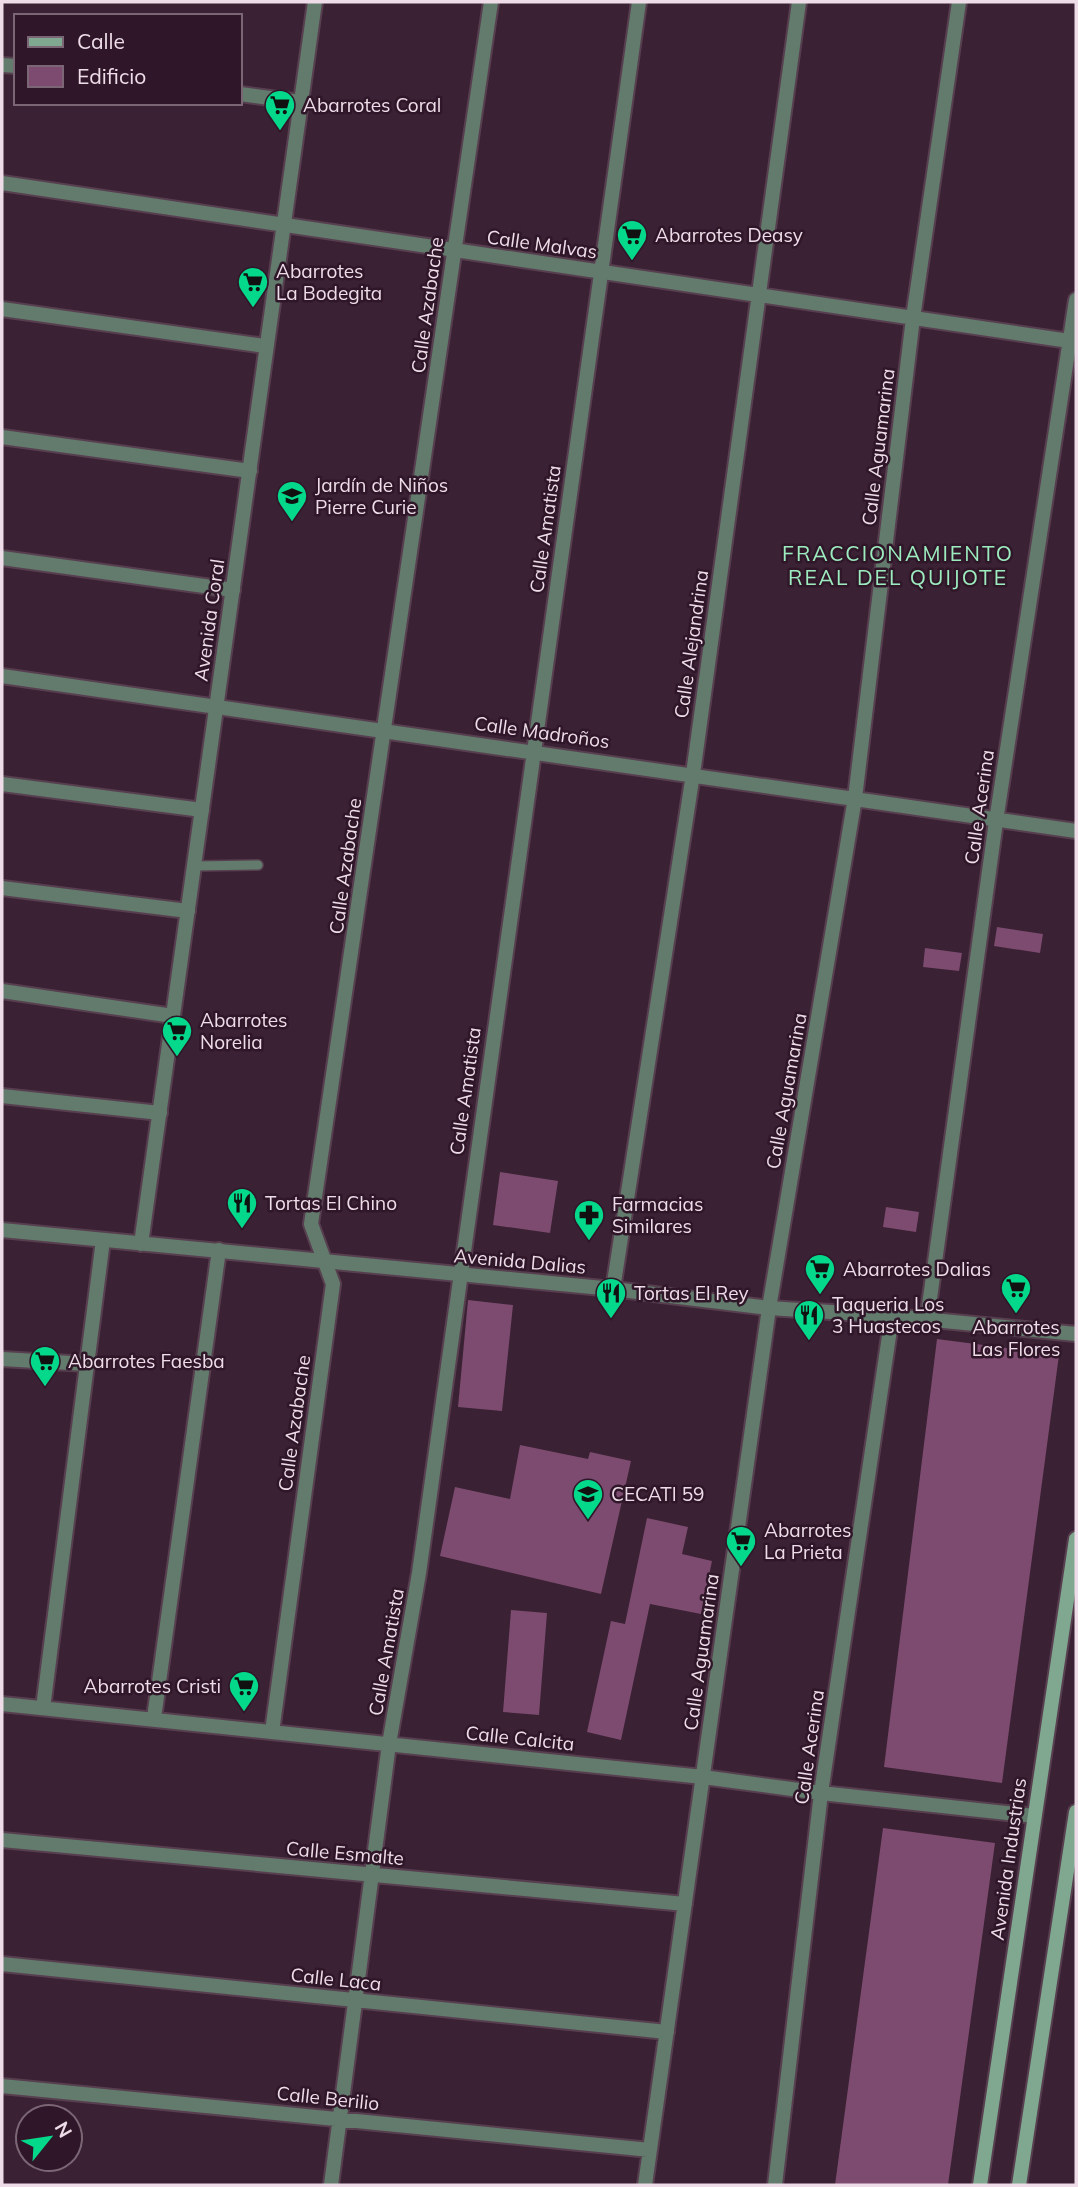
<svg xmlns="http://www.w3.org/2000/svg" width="1078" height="2187" viewBox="0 0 1078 2187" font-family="Mulish,sans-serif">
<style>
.building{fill:#7c4b6f}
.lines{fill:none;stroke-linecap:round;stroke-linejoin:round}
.service-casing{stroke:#573f50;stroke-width:12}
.minor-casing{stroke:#573f50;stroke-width:18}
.tertiary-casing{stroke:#573f50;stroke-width:18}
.secondary-casing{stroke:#573f50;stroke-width:18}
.service{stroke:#627b6c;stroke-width:9}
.minor{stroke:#627b6c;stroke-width:14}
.tertiary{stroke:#627b6c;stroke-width:14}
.secondary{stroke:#80a890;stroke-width:14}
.labels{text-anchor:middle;stroke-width:5;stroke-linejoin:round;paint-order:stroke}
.poi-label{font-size:19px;fill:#eedde8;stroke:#2f1729;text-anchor:start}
.street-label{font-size:19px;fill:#eedde8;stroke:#2f1729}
.neighbourhood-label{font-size:21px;letter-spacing:2px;fill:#9decbf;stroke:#2f1729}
</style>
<rect width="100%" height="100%" fill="#3a2133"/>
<path class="building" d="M997 927 1043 934 1040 953 994 946Z
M925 948 962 953 959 971 923 967Z
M500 1172 558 1181 550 1233 493 1225Z
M886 1207 919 1212 916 1232 883 1227Z
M468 1300 513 1305 502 1411 458 1407Z
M937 1339 1059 1355 1002 1783 884 1767Z
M520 1445 588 1459 590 1452 631 1461 601 1594 440 1556 455 1487 510 1499Z
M647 1518 688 1527 682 1554 712 1561 701 1614 650 1604 621 1740 587 1732 611 1621 625 1624Z
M511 1610 547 1613 539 1715 503 1712Z
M883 1828 995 1843 948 2185H835Z"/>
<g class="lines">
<g class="service-casing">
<path id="service" d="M194 866 258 865"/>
</g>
<g class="minor-casing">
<path id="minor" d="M2 65 16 66
M240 94 300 102
M2 183 1076 342
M2 309 265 346
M2 437 250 471
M2 558 233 590
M2 676 1076 831
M2 784 202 810
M2 888 188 911
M2 991 173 1016
M2 1096 160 1113
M613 1289 693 774 799 2
M927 1320 996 821 1076 300
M2 1359 87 1364
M2 1704 703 1777 821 1793 1034 1816
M43 1708 103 1240
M154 1718 219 1250
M272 1732 333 1284 311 1224 491 2
M2 1840 685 1904
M2 1964 667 2032
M2 2086 650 2150
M331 2185 389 1744 419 1573 639 2
M645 2185 769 1308 855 798 913 318 959 2
M775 2185 821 1793 892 1316"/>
</g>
<g class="tertiary-casing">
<path id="tertiary" d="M2 1230 613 1289 769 1308 892 1316 1076 1334
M141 1244 315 2"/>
</g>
<g class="secondary-casing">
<path id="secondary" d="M980 2185 1076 1539
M1019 2185 1076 1812"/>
</g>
<use href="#service" class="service"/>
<use href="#minor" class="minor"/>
<use href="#tertiary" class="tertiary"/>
<use href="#secondary" class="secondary"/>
</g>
<defs>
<g id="supermarket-pin" transform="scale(1.575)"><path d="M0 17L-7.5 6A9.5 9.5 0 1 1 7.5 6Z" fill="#04d98b" stroke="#2f1729"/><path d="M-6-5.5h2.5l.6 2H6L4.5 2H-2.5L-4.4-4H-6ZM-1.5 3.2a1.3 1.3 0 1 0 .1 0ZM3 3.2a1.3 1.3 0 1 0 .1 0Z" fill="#111"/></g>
<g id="school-pin" transform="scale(1.575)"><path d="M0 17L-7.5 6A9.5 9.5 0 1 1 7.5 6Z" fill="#04d98b" stroke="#2f1729"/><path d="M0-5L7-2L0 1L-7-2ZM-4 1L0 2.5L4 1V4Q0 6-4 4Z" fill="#111"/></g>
<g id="restaurant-pin" transform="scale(1.575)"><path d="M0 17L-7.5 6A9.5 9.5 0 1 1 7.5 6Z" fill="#04d98b" stroke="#2f1729"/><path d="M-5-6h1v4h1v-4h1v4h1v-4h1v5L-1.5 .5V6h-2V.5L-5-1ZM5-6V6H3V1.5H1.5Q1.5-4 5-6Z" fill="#111"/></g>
<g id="pharmacy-pin" transform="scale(1.575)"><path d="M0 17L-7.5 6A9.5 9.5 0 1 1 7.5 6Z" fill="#04d98b" stroke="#2f1729"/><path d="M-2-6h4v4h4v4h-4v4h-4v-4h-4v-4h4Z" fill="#111"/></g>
</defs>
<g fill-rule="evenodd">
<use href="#supermarket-pin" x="280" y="105"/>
<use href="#supermarket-pin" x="632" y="235"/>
<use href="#supermarket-pin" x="253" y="282"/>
<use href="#school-pin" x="292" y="496"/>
<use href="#supermarket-pin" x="177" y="1031"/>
<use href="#restaurant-pin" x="242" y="1203"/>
<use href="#pharmacy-pin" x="589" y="1215"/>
<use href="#supermarket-pin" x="820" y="1269"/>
<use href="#supermarket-pin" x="1016" y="1288"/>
<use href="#restaurant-pin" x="611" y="1293"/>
<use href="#restaurant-pin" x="809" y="1315"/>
<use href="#supermarket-pin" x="45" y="1361"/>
<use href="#school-pin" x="588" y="1494"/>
<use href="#supermarket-pin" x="741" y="1541"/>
<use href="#supermarket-pin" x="244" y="1686"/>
</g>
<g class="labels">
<g class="poi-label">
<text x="303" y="112">Abarrotes Coral</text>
<text x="655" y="242">Abarrotes Deasy</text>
<text x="276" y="278">Abarrotes<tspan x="276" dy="22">La Bodegita</tspan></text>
<text x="315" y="492">Jardín de Niños<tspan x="315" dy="22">Pierre Curie</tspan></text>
<text x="200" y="1027">Abarrotes<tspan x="200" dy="22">Norelia</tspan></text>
<text x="265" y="1210">Tortas El Chino</text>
<text x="612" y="1211">Farmacias<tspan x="612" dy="22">Similares</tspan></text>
<text x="843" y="1276">Abarrotes Dalias</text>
<text x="634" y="1300">Tortas El Rey</text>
<text x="832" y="1311">Taqueria Los<tspan x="832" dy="22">3 Huastecos</tspan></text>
<text x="1016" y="1334" text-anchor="middle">Abarrotes<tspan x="1016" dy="22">Las Flores</tspan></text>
<text x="68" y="1368">Abarrotes Faesba</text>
<text x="611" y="1501">CECATI 59</text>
<text x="764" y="1537">Abarrotes<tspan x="764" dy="22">La Prieta</tspan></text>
<text x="221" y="1693" text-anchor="end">Abarrotes Cristi</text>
</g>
<g class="street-label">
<text transform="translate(542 244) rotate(8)" y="7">Calle Malvas</text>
<text transform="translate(427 305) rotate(-82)" y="7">Calle Azabache</text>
<text transform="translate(878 447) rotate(-83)" y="7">Calle Aguamarina</text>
<text transform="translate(545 529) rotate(-82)" y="7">Calle Amatista</text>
<text transform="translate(209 620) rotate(-82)" y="7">Avenida Coral</text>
<text transform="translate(691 644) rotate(-82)" y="7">Calle Alejandrina</text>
<text transform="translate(542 732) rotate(8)" y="7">Calle Madroños</text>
<text transform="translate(979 807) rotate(-82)" y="7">Calle Acerina</text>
<text transform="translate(345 866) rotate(-82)" y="7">Calle Azabache</text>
<text transform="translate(465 1091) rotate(-82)" y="7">Calle Amatista</text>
<text transform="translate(786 1091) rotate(-80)" y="7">Calle Aguamarina</text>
<text transform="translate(520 1261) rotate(5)" y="7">Avenida Dalias</text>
<text transform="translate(294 1423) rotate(-82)" y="7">Calle Azabache</text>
<text transform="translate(386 1652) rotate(-80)" y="7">Calle Amatista</text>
<text transform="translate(701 1652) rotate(-82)" y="7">Calle Aguamarina</text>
<text transform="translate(520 1738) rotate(6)" y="7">Calle Calcita</text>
<text transform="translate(809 1747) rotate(-82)" y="7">Calle Acerina</text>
<text transform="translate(345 1853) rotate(5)" y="7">Calle Esmalte</text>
<text transform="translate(1008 1859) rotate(-82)" y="7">Avenida Industrias</text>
<text transform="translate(336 1979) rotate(6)" y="7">Calle Laca</text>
<text transform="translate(328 2098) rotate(6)" y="7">Calle Berilio</text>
</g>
<g class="neighbourhood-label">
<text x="898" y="561">FRACCIONAMIENTO<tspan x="898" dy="24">REAL DEL QUIJOTE</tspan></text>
</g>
</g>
<rect width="1078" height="2187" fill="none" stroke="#eedde8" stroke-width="7"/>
<rect x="14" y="14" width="228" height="91" fill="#2f1729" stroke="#7b6675" stroke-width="2"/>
<rect x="28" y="37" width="35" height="10" fill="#80a890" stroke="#7b6675" stroke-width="2"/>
<text x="77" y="49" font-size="21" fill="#eedde8">Calle</text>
<rect x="28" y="66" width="35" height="21" fill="#7c4b6f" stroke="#7b6675" stroke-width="2"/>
<text x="77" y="84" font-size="21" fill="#eedde8">Edificio</text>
<g transform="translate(49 2138) rotate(60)"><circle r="33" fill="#2f1729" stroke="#7b6675" stroke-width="2"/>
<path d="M0-5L12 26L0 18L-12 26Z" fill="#04d98b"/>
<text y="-10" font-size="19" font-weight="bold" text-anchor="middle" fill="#eedde8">N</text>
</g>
</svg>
